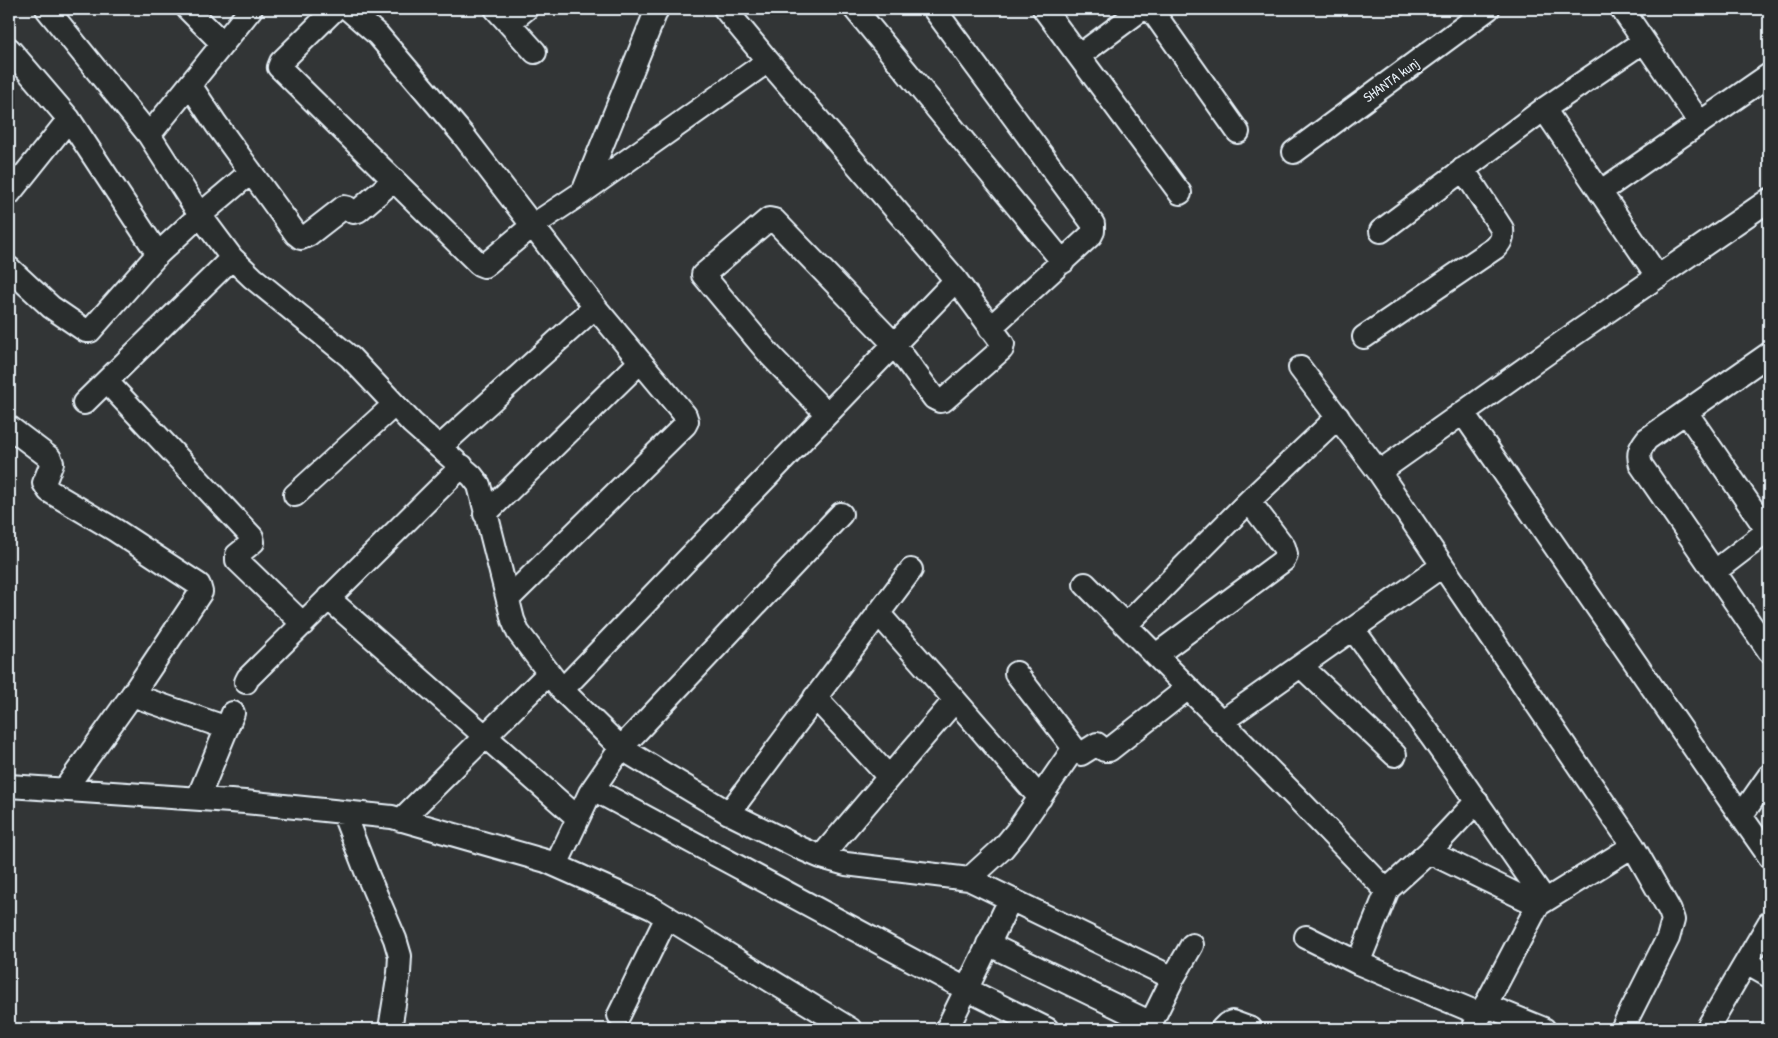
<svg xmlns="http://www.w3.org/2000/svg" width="1778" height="1038" viewBox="0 0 1778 1038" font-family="'Patrick Hand',sans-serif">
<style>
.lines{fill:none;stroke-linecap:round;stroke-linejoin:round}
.minor-casing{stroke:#e8f1f8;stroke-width:26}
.minor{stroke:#2a2d2e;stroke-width:22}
.labels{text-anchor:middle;stroke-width:4;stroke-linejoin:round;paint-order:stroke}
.street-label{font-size:14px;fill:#e8f1f8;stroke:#2a2d2e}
</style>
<rect width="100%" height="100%" fill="#323536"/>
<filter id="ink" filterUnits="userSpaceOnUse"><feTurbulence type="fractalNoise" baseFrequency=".02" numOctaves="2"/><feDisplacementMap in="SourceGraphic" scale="10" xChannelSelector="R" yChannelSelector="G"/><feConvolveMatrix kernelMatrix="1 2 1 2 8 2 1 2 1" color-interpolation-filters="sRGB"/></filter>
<g filter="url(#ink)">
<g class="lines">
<g class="minor-casing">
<path id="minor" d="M47 9 149 135 200 215 232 258 253 278 350 357 412 423 472 476 479 485 513 620 518 632 562 690 621 748 729 813 800 848 821 857 846 864 969 879 1173 978
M188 9 223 44
M335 9 281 62 279 67 479 264 484 266 532 226 583 192 768 61
M348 9 378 35 463 135 595 307 685 415 687 421 685 425 508 599
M496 9 535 52
M725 9 768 61 956 280 1003 344 1002 349 944 400 940 401 934 398 894 344 774 220 769 219 703 275 770 355 827 414
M855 9 1063 262
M934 9 1093 224V231L1091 235 990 328
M1044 9 1180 193
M1151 9 1238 132
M1622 9 1700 123
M510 22 526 9
M9 49 69 119 158 254
M1080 55 1142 9
M190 85 216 124 296 234 301 238 308 235 344 207 348 208 353 212 358 211 394 180
M1544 109 1658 277
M149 135 251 9
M1294 152 1488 9
M583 192 657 9
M1600 192 1769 75
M9 194 69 119
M1381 231 1544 109 1644 41
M9 268 51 307 86 331H90L158 254 200 215 251 172
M1364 337 1495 248C1501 242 1503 238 1502 229L1463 169
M1769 354 1647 439C1640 448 1637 454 1641 465L1769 651
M1300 368 1379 472 1633 846 1670 911 1673 920 1668 938 1622 1029
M107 382 252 537 253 542 237 555V560L303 624
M84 403 232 258
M1686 412 1765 527 1761 536 1714 572
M1463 413 1741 816
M9 427 50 458 52 463 44 483 49 491 115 530 199 585 201 592 132 695 65 789
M440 447 595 307
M1379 472 1550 351 1769 200
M295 495 394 405
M485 514 640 362
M1085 584 1298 799 1383 887 1388 889
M328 598 578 818
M1126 625 1249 501 1338 417
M1353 629 1433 739 1545 900
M1156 655 1284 560 1286 554 1284 547 1249 501
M1301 666 1395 755
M1016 673 1074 748 1081 754 1097 744 1104 750H1109L1188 688
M246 682 248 678 462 466
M562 690 956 280
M132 695 227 728
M815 697 889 777
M955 700 1040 798
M1221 722 1442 566
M1769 776 1741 816 1769 856
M9 786 245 802 392 817 546 861 652 908 850 1029
M592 790 621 748 841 514
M198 798 233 713
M343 812 368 876 395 939 400 956 399 973 390 1029
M729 813 911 570
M401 820 549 673
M1429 852 1477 801
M821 857 955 700 878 613
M556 865 590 793 592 790H595L966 989 1047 1029
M969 879 1003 848 1017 831 1074 748
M1306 937 1358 963
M988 944 1151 1023
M1746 963 1769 976
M1485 1005 1544 1029
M1480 1014 1358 963 1388 889 1429 852 1538 905
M619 1015 667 917
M947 1029 1010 900
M1148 1029 1173 978 1192 945
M1222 1029 1227 1024 1232 1022 1251 1029
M1473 1029 1538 905 1633 846
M1707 1029 1769 923"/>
</g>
<use href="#minor" class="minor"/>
</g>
</g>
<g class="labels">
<g class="street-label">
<text transform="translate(1391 80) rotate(-36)" y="5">SHANTA kunj</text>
</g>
</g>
<rect width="1778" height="1038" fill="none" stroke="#2a2d2e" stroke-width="30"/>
<rect x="15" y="15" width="1748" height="1008" fill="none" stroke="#e8f1f8" stroke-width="2" filter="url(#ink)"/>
</svg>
